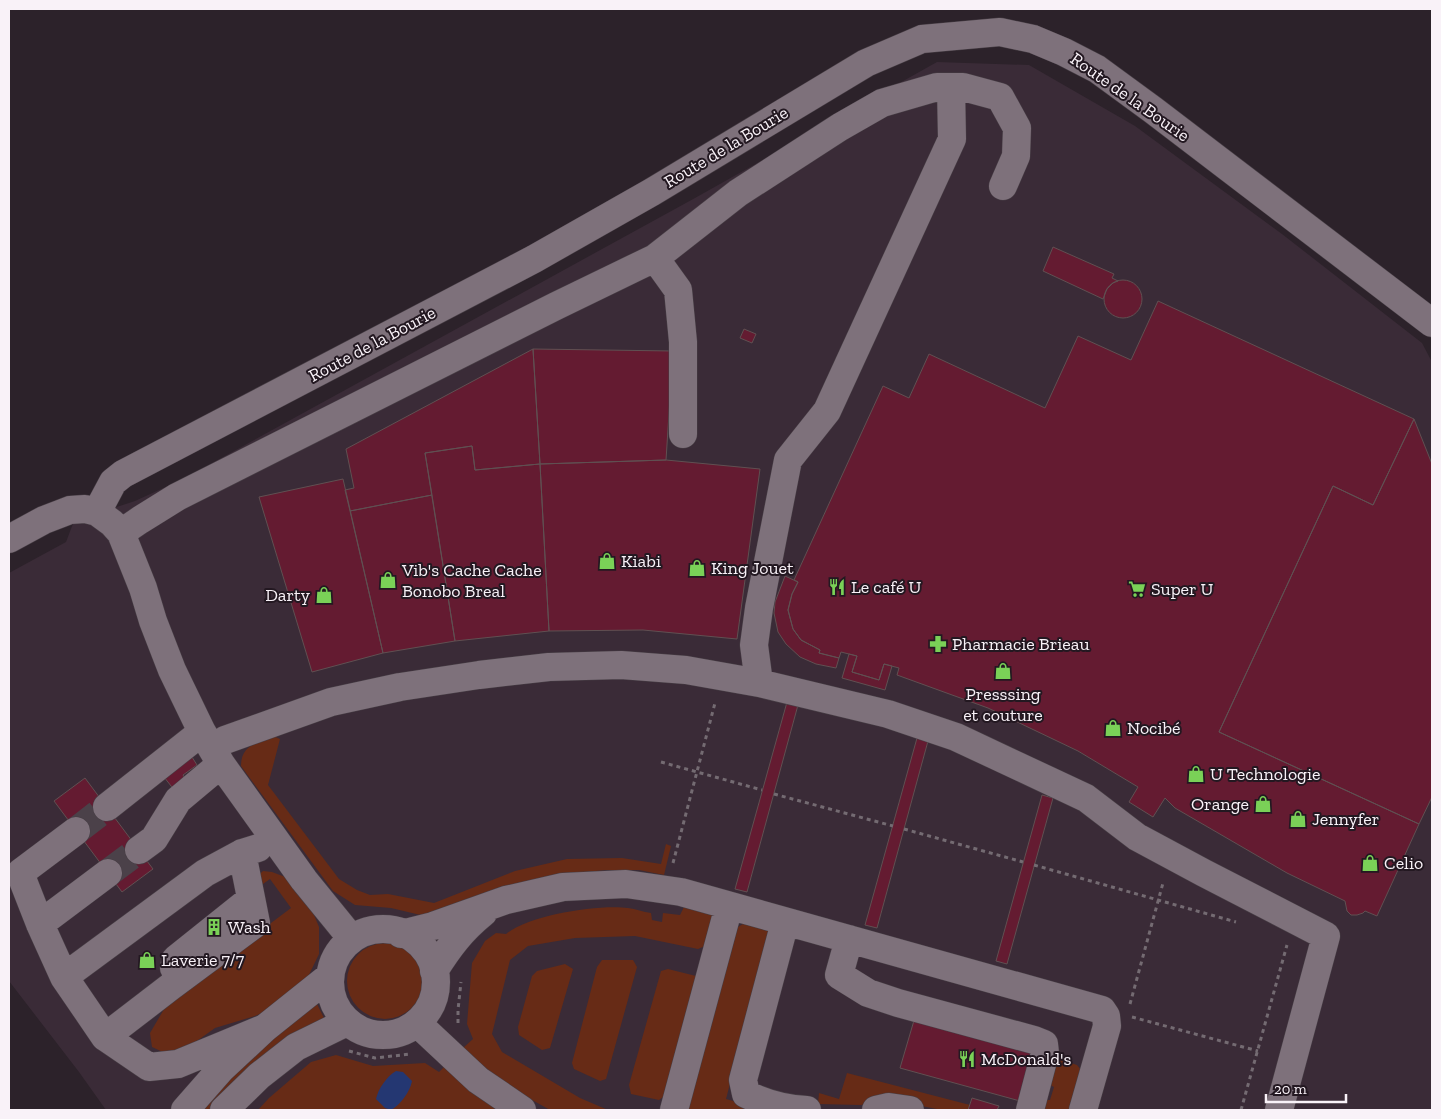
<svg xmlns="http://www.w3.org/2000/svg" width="1441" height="1119" viewBox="0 0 1441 1119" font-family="'Zilla Slab',serif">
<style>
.built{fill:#3a2b37}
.green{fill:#672b16}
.water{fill:#243772}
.building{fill:#641b31;stroke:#605052}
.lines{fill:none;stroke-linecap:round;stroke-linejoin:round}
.minor-tunnel{stroke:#4b4149;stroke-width:28;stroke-dasharray:28 14;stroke-linecap:butt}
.minor-casing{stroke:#473e45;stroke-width:29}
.path{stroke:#746b72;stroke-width:3;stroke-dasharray:4 4;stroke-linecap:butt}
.minor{stroke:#7e717b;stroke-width:28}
.labels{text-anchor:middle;stroke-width:4;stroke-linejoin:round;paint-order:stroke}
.street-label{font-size:18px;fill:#f9f2f8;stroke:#231821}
.poi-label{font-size:18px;fill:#f9f2f8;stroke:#231821;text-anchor:start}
</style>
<rect width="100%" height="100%" fill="#2c222a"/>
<path class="built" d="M937 62 1029 65 1135 126 1282 234 1422 343 1432 362V1110H106L79 1072 9 981V573L66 542 74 521 135 501 183 479 695 198Z"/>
<path class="green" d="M273 736 280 739 268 785 339 879 357 890 370 895 388 894 434 903 515 871 567 859 622 858 661 864 666 844 671 846 664 875 639 870H606L566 874 527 881 429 917 391 908 355 905 333 891 241 766C241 745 257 743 273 736Z
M263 871 272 872 288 878 307 898 319 927V954L306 981 285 1003 255 1016 215 1028 187 1048 165 1053 152 1047 150 1033 170 999 291 908 270 879 256 889 254 879Z
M685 905 709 911 714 917 705 946 698 949 635 936 575 938 528 946 510 960 492 1034 502 1052 580 1098 608 1110H550L509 1087 471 1056 463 1048 473 1039 467 1024 472 963 485 941 496 933 506 934C528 915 599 904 628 908 636 909 643 912 651 913L652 920 662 922 663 913 680 915Z
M743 924 770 930 726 1099 766 1110H688L738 927Z
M347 981a38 38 0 1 1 76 0a38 38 0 1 1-76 0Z
M602 960H633L637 967 606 1079 600 1081 574 1069 572 1063 597 967Z
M565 964 573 969 550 1048 542 1050 519 1035 518 1027 532 976 537 971Z
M668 969 696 976 697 982 663 1097 659 1100 631 1094 629 1085 661 971Z
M317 1004 325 1020 216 1110H197L241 1061Z
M336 1055 373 1066 425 1063 439 1072 444 1067 501 1110H258L269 1098 311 1062Z
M1058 1059 1077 1065 1081 1070 1069 1110H1041L1044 1100H1050L1054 1087 1050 1085Z
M847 1073 970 1105 968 1110H970H942L886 1099 861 1105 818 1104 819 1093 839 1099Z"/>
<path class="water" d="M396 1071 403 1072 412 1081C410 1092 400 1105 391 1110L385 1108 376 1099C378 1089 387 1076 396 1071Z"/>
<path class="building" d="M1053 247 1114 274 1112 278 1118 281 1113 283 1107 289 1103 299 1043 271Z
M1104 299a19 19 0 1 1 38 0a19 19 0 1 1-38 0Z
M1158 301 1414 419 1373 505 1333 486 1219 732 1419 824 1377 916 1365 911 1363 913 1357 915H1351L1347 911 1345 901 1287 873 1175 808 1165 798 1153 817 1129 802 1138 787 1078 751 988 708 897 675 899 668 884 664 879 680 852 672 857 656 841 652 839 658 819 653 820 650 801 640 793 629 788 610 792 594 798 582 794 580 883 386 909 398 929 354 1045 408 1078 336 1131 360Z
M744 329 756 334 752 343 740 338Z
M533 349 673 351 666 460 540 464Z
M533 349 540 464 475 470 472 446 425 453 432 495 350 511 345 490 354 488 346 449Z
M1414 419 1432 464V797L1419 824 1219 732 1333 486 1373 505Z
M472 446 475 470 540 464 549 631 455 641 425 453Z
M666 460 760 469 737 639 643 630 549 631 540 464Z
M343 479 383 653 312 672 259 497Z
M432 495 455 641 383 653 350 511Z
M785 576 798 582 792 594 788 610 793 629 801 640 820 650 819 653 839 658 836 668 816 664 800 657 786 644 778 632 774 613 775 602Z
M849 654 857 656 852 672 879 680 884 664 892 666 885 690 842 678Z
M787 702 798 705 747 892 735 889Z
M917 738 928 741 877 928 865 925Z
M192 757 197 765 183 775 187 782 175 791 164 777Z
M85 778 153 869 122 892 54 801Z
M1042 795 1053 798 1007 964 996 961Z
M915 1017 1034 1051 1020 1101 900 1068Z
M972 1098 999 1106 997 1110H968Z"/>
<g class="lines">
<path class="minor-tunnel" d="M76 831 107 807
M108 873 139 850"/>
<g class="minor-casing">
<path id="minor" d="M655 258 678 290 683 342V434
M97 512 113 482 123 474 534 259 652 192 866 63 922 39 1000 32 1033 39 1064 52 1097 69 1153 110 1432 323
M121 533 140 520 177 497 556 306 655 258 738 193 840 127 882 103 937 87H963L1000 97 1017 128 1016 156 1003 186
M9 539 44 520 70 510 85 509 97 512 112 523 121 533 143 588 153 621 172 670 202 732 221 764 304 880 352 939
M759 683 754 645 759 608 788 460 827 411 952 139 951 87
M212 749 225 740 331 702 400 687 479 675 549 667 621 665 686 670 759 683 888 714 956 737 1086 798 1137 837 1204 873 1326 936 1279 1110
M107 807 202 732
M76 831 20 873 40 924 64 977 105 1037 149 1067 178 1064 265 1028
M139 850 154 839 178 800 221 764
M785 922 743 1080 746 1094C766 1104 785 1109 807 1110
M40 924 108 873
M330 982a53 53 0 1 1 106 0a53 53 0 1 1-106 0Z
M401 934 433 926 506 900 563 887 626 884 681 892 1102 1010 1106 1016 1107 1026 1083 1110
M849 939 839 975 868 993 898 1003 1034 1040 1044 1044 1045 1053 1030 1110
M174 968 176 959 251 899
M434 971C449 947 461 931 483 913
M64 977 205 873 242 853 258 848
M417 1023 478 1080 522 1110
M105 1037 170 987 256 923 242 853
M185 1110 221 1069 265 1028 330 976
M224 1110 259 1076 296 1047 347 1022
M674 1110 729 906
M876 1110 889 1107 910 1110"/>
</g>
<path class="path" d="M661 762 762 790
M774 794 893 826
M904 829 1023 862
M673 863 715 703
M1034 865 1236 922
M1130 1004 1163 883
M1132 1017 1258 1051
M458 1023V1010L461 982
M349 1051 375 1058 411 1054
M1241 1110 1287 945"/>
<use href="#minor" class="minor"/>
</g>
<defs>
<g id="shop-bare" transform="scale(1.35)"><path d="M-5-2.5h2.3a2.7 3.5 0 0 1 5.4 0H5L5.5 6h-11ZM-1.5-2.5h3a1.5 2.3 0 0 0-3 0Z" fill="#7ad157" stroke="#231821" stroke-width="2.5" paint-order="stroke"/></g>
<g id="restaurant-bare" transform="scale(1.35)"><path d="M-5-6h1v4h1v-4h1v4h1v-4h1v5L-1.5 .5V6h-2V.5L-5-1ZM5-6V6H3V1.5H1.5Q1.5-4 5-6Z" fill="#7ad157" stroke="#231821" stroke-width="2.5" paint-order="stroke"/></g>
<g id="supermarket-bare" transform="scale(1.35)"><path d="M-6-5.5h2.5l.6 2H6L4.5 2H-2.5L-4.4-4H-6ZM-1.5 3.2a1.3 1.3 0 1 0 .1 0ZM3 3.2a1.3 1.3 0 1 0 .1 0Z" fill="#7ad157" stroke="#231821" stroke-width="2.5" paint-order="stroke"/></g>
<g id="pharmacy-bare" transform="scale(1.35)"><path d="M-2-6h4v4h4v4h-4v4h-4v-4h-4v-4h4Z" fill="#7ad157" stroke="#231821" stroke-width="2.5" paint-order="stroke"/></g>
<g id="building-bare" transform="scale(1.35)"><path d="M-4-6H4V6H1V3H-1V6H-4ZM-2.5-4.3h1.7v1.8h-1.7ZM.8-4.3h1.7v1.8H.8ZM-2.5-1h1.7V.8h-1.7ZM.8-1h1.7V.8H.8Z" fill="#7ad157" stroke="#231821" stroke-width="2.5" paint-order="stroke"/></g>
</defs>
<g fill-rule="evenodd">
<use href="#shop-bare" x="607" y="561"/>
<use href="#shop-bare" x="697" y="568"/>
<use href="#shop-bare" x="388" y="580"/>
<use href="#restaurant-bare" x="837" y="587"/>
<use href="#supermarket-bare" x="1137" y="589"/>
<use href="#shop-bare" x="324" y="595"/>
<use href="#pharmacy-bare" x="938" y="644"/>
<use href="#shop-bare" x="1003" y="671"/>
<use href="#shop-bare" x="1113" y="728"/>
<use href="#shop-bare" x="1196" y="774"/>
<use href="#shop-bare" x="1263" y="804"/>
<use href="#shop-bare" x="1298" y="819"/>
<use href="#shop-bare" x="1370" y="863"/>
<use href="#building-bare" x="214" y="927"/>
<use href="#shop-bare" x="147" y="960"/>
<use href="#restaurant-bare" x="967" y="1059"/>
</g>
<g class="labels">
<g class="street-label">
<text transform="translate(1130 97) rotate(35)" y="6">Route de la Bourie</text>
<text transform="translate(726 147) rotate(-31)" y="6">Route de la Bourie</text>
<text transform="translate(372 344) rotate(-28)" y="6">Route de la Bourie</text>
</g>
<g class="poi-label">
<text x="621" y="567">Kiabi</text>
<text x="711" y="574">King Jouet</text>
<text x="402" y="576">Vib's Cache Cache<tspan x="402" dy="21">Bonobo Breal</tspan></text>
<text x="851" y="593">Le café U</text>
<text x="1151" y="595">Super U</text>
<text x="310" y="601" text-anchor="end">Darty</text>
<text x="952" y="650">Pharmacie Brieau</text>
<text x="1003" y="700" text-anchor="middle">Presssing<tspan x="1003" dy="21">et couture</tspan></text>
<text x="1127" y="734">Nocibé</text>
<text x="1210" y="780">U Technologie</text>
<text x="1249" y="810" text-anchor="end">Orange</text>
<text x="1312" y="825">Jennyfer</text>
<text x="1384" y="869">Celio</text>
<text x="228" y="933">Wash</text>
<text x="161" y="966">Laverie 7/7</text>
<text x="981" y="1065">McDonald's</text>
</g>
</g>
<rect width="1441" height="1119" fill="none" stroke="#f9f2f8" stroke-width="20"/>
<path d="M1266 1094v8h80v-8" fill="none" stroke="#f9f2f8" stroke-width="2.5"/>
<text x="1274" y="1094" font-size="15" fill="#f9f2f8" stroke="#231821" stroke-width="4" paint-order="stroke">20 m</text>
</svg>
